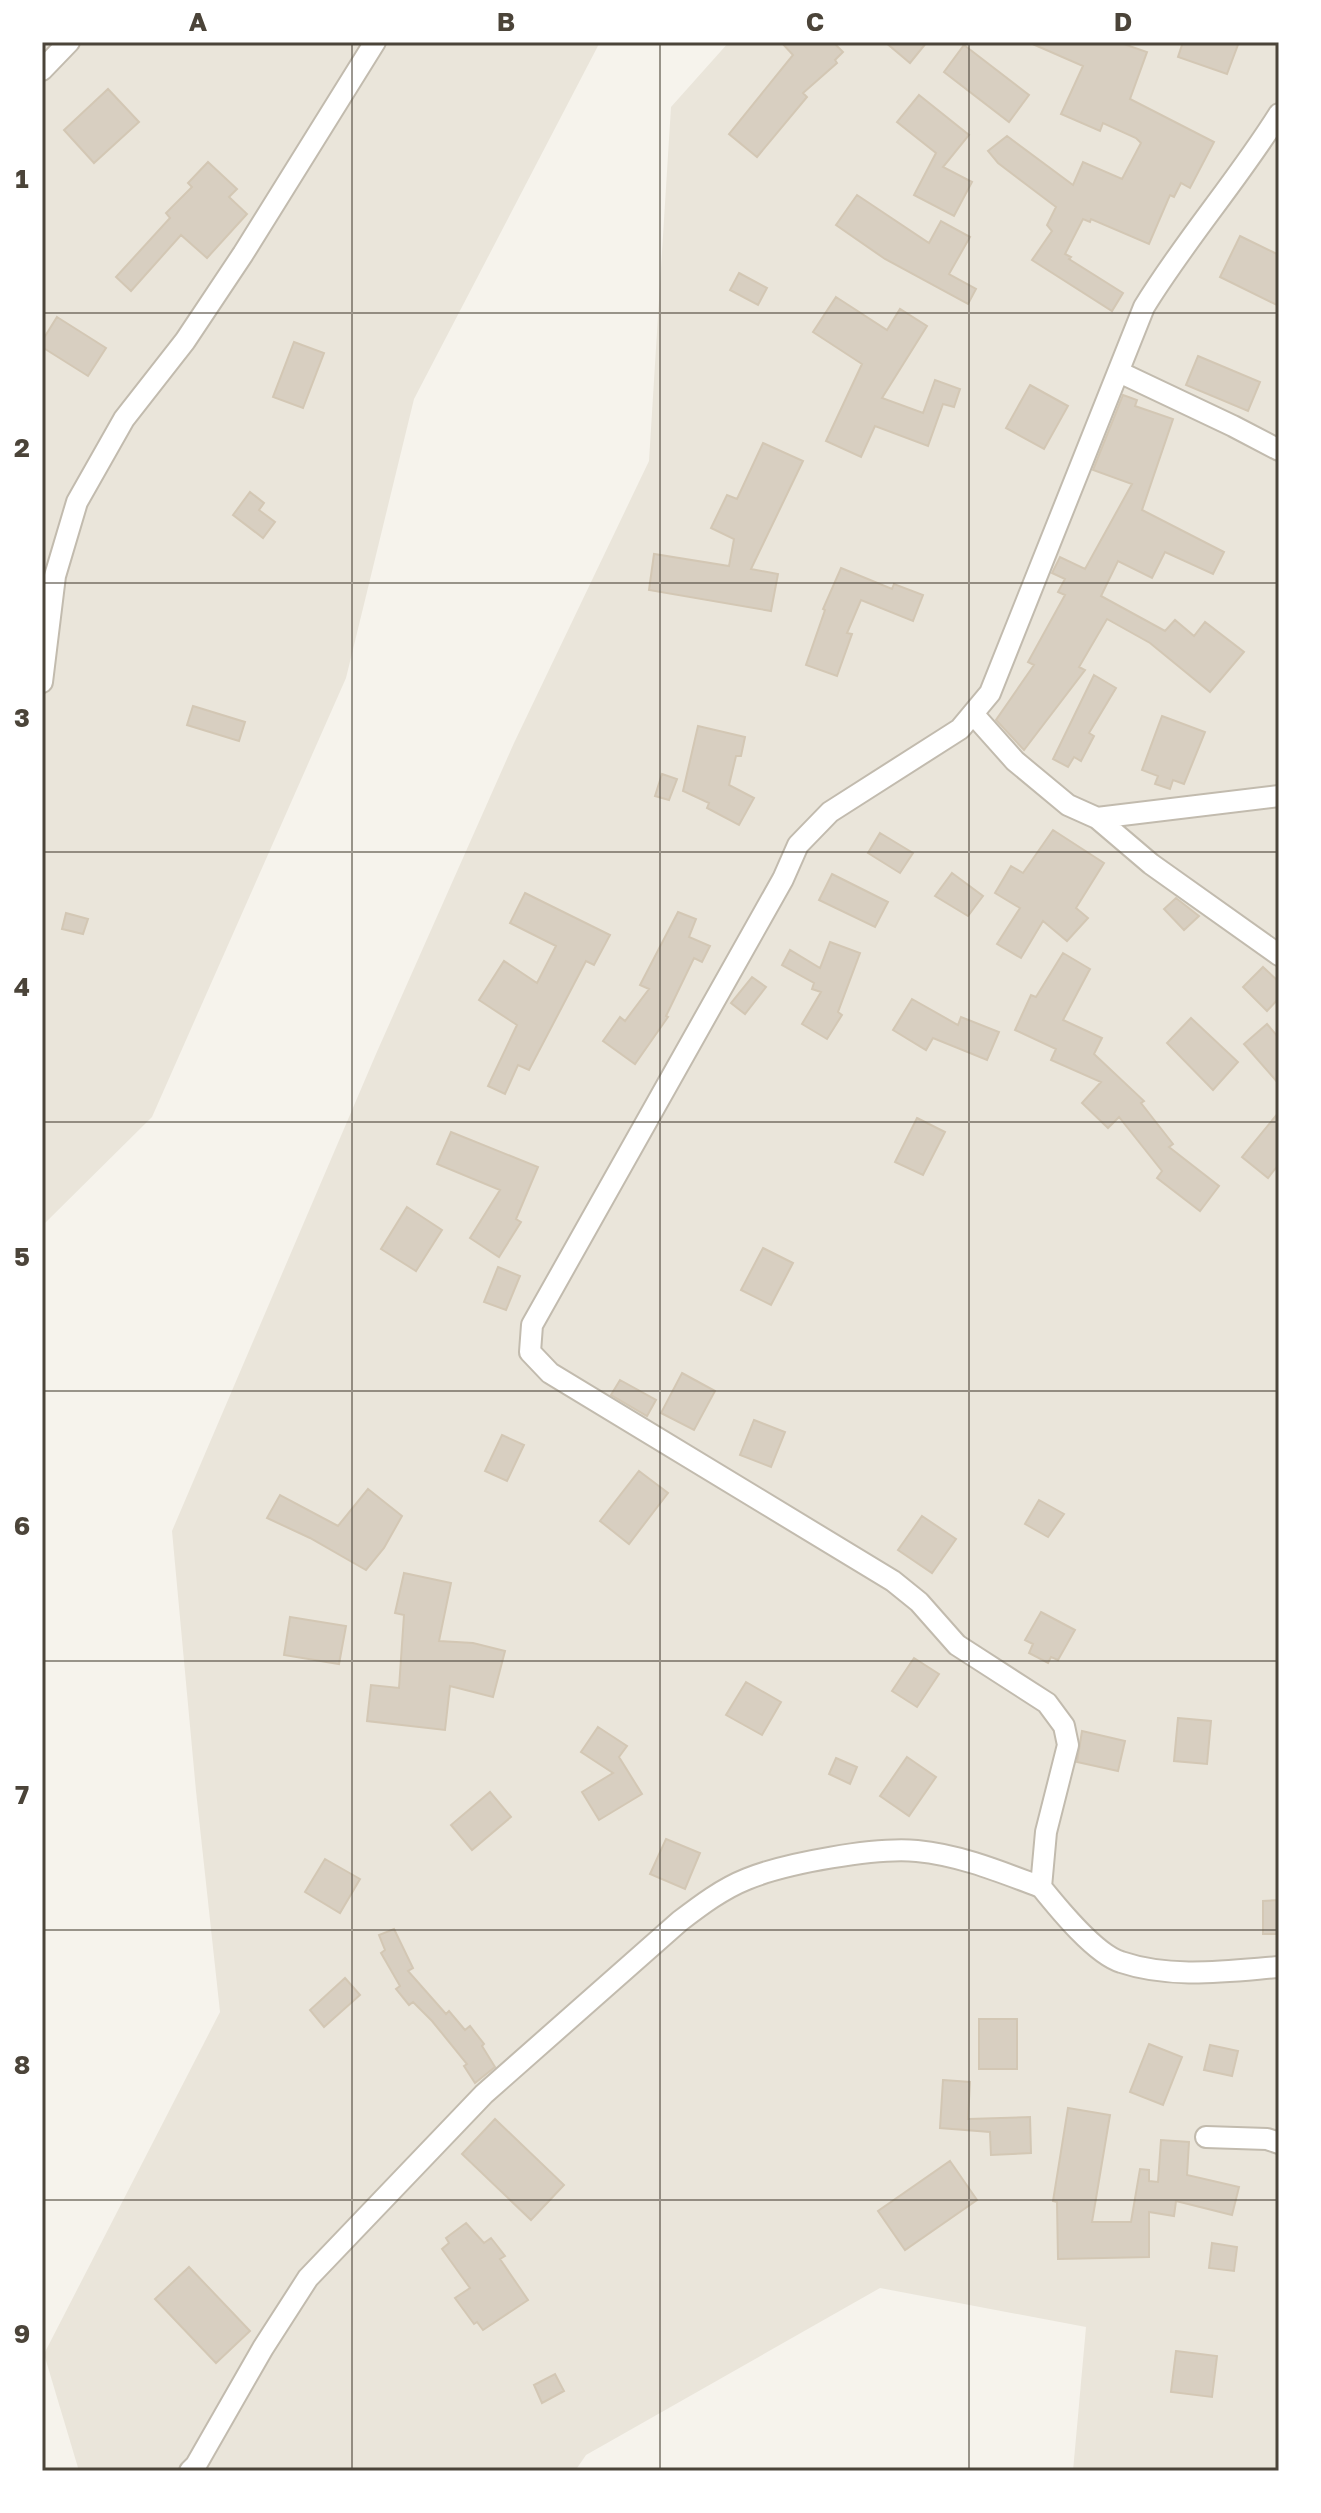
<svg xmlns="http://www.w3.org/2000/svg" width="1321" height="2513" viewBox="0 0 1321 2513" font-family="'Golos Text',sans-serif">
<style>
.residential{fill:#eae5da}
.building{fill:#d8cfc1;stroke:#d3c7b4;stroke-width:2}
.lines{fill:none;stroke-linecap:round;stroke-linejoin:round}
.minor-casing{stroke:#c2bbae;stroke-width:24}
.minor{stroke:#fff;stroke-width:20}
.grid{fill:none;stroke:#4b4439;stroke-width:2;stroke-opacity:0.55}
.neatline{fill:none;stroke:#4b4439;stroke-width:3}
.grid-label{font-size:26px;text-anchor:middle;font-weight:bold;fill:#4b4439}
</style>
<rect width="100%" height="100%" fill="#f6f3ec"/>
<path class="residential" d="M42 42H600L414 399 346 678 152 1117 42 1226Z
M729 42H1279V2471H1073L1086 2327 880 2288 586 2455 575 2471H79L44 2354 220 2012 196 1791 172 1531 376 1054 514 743 649 461 671 107Z"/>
<path class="building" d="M781 42H833L843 52 835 60 837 63 803 93 807 97 757 157 729 134 793 55Z
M885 42H927L910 63Z
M1028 42H1118L1147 52 1130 99 1214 142 1190 188 1181 183 1174 197 1170 195 1149 244 1091 219 1090 222 1083 219 1065 254 1071 257 1069 259 1123 293 1112 311 1032 260 1052 231 1047 225 1056 207 998 163 988 151 1007 136 1073 185 1083 162 1122 179 1141 143 1136 138 1103 123 1100 131 1061 114 1083 66Z
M1183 42H1239L1227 74 1178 57Z
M964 45 1029 95 1009 122 944 72Z
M108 89 139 122 94 163 64 130Z
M919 95 969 135 943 167 972 182 954 216 914 195 936 153 897 122Z
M208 162 237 189 229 197 247 214 207 258 181 235 131 291 116 277 170 218 166 213 192 187 188 183Z
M857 195 929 243 941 221 970 237 949 274 976 289 968 304 885 259 836 225Z
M1240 236 1279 255V306L1220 277Z
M739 273 767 288 758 305 730 290Z
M836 297 887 330 900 309 927 326 882 398 923 413 935 380 960 389 954 407 943 404 928 446 875 426 861 457 826 441 862 364 813 332Z
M57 317 106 348 88 376 42 347V341Z
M294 342 324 353 303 408 273 397Z
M1198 356 1260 382 1248 411 1186 385Z
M1030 385 1068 406 1044 449 1006 428Z
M1123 395 1137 400 1135 406 1173 419 1142 510 1224 552 1213 574 1165 552 1152 578 1118 561 1101 596 1165 631 1175 620 1194 636 1205 622 1244 652 1210 692 1150 643 1107 619 1079 667 1085 670 1024 750 996 720 1034 665 1028 662 1065 595 1058 592 1065 579 1052 573 1060 557 1085 569 1132 484 1093 470Z
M763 443 803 461 751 569 778 574 771 611 649 590 654 554 729 566 734 539 711 528 727 495 737 499Z
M250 492 264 503 259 510 275 522 263 538 233 515Z
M841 568 892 589 894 584 923 595 913 621 861 600 847 633 852 634 837 676 806 665 825 610 823 609Z
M1094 675 1116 688 1089 733 1094 736 1081 761 1074 757 1068 767 1053 759Z
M193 706 245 722 239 741 187 725Z
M1162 716 1205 732 1184 784 1173 780 1170 789 1155 784 1158 776 1142 770Z
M698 726 745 737 741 756H736L729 785 754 798 739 825 707 808 709 803 683 791Z
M662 774 677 779 669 800 655 796Z
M1053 830 1104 863 1076 908 1088 918 1067 941 1043 921 1021 958 997 944 1020 908 995 893 1011 866 1023 873Z
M880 833 913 853 900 873 868 853Z
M952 873 983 896 968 916 935 896Z
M832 874 888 902 875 927 819 900Z
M525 893 610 935 594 965 586 961 529 1070 518 1065 505 1094 488 1086 517 1025 479 1000 504 961 537 983 556 946 510 923Z
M1176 898 1199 916 1184 930 1164 909Z
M678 912 696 919 689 937 710 946 702 962 694 958 666 1016 668 1017 635 1064 603 1041 620 1017 625 1021 649 989 640 985Z
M66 913 88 919 83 934 62 929Z
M830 942 860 953 838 1012 842 1015 827 1039 802 1024 821 992 812 989 814 983 782 965 790 950 820 968Z
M1063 953 1090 969 1063 1020 1102 1038 1094 1054 1144 1101 1141 1103 1173 1144 1169 1147 1219 1186 1200 1211 1157 1178 1162 1171 1119 1117 1108 1128 1082 1103 1101 1082 1051 1060 1056 1049 1015 1030 1031 995 1036 997Z
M1263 967 1279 982V998L1267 1011 1243 987Z
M752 977 766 987 745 1014 731 1003Z
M912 999 958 1025 961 1017 999 1032 987 1060 933 1038 926 1050 893 1030Z
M1191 1018 1238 1062 1213 1090 1167 1043Z
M1267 1024 1279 1038V1084L1244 1044Z
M1279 1112V1164L1268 1178 1242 1157Z
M917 1118 945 1132 923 1175 895 1162Z
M451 1132 538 1167 516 1219 521 1222 499 1257 470 1238 500 1190 437 1164Z
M407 1207 442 1230 416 1271 381 1249Z
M763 1248 793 1263 771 1305 741 1290Z
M498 1267 520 1276 506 1310 484 1302Z
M682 1373 715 1391 694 1430 661 1413Z
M620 1380 656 1400 647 1416 611 1395Z
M754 1420 785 1432 771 1467 740 1455Z
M502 1435 524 1445 507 1481 485 1471Z
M639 1471 668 1493 629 1544 600 1521Z
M368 1489 402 1516 384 1548 366 1570 310 1538 267 1518 280 1495 338 1526Z
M1039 1500 1064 1514 1048 1537 1025 1524Z
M922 1516 956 1539 932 1573 898 1550Z
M404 1573 451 1583 439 1641 473 1643 505 1651 493 1697 450 1686 445 1730 367 1721 371 1685 399 1688 404 1615 395 1613Z
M1041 1612 1075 1630 1058 1660 1051 1657 1048 1663 1029 1653 1033 1644 1025 1640Z
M290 1617 346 1626 339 1664 284 1655Z
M914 1658 939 1674 917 1707 892 1691Z
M746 1682 781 1702 762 1735 726 1715Z
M1178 1718 1211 1721 1207 1764 1174 1761Z
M598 1727 627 1746 619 1757 642 1794 599 1820 582 1792 613 1773 581 1752Z
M1082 1731 1125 1741 1118 1771 1077 1762Z
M907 1757 936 1777 909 1816 880 1796Z
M836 1758 857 1767 850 1784 829 1774Z
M490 1792 511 1817 472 1850 451 1825Z
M666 1839 700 1853 685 1889 650 1874Z
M325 1859 360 1879 340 1913 305 1892Z
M1279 1900V1934H1263V1901Z
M394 1929 413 1968 408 1971 446 2014 449 2011 465 2030 470 2026 484 2044 482 2046 495 2067 475 2083 464 2066 467 2064 432 2021 413 2002 409 2005 396 1989 400 1986 381 1953 385 1950 379 1935Z
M345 1978 360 1995 324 2027 310 2010Z
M979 2019H1017V2069H979Z
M1149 2044 1182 2057 1163 2105 1130 2092Z
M1210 2045 1238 2051 1232 2076 1204 2070Z
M943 2080 970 2082 968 2119 1030 2117 1031 2153 991 2155 990 2132 940 2128Z
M1068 2108 1110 2115 1092 2222H1131L1140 2169 1149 2170V2181L1158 2182 1161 2140 1189 2142 1187 2175 1239 2187 1232 2215 1176 2201 1174 2216 1149 2212V2257L1058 2259 1057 2202 1053 2201Z
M495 2119 564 2185 531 2220 462 2154Z
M950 2161 977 2200 905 2250 878 2211Z
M466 2223 484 2243 491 2238 505 2256 500 2259 528 2300 483 2330 477 2322 474 2324 455 2298 470 2288 442 2249 449 2243 446 2238Z
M1212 2243 1237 2247 1234 2271 1209 2268Z
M189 2267 250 2331 216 2363 155 2299Z
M1176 2351 1217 2356 1212 2397 1171 2392Z
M555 2374 564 2391 542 2403 534 2385Z"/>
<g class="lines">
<g class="minor-casing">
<path id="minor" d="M42 70 69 42
M1279 114C1237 181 1185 240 1144 307L990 693 960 729 830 812 798 845 783 879 532 1325 530 1352 550 1373 893 1581 919 1602 957 1645 1047 1703 1064 1726 1068 1745 1046 1832 1041 1887C1058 1908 1095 1954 1121 1962 1171 1979 1227 1971 1279 1967
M1119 372 1233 426 1279 450
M42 682 55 576 77 502 124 419 185 341 243 254 375 42
M974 715 1015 761 1068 805 1097 818 1279 796
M1097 818 1151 864 1279 955
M1206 2137 1267 2139 1279 2143
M190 2471 196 2465 263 2348 308 2278 484 2094 680 1921C701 1905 722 1889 747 1879 786 1863 876 1847 917 1851 960 1855 1001 1872 1041 1887"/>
</g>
<use href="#minor" class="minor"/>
</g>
<path class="grid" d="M352 42V2471M660 42V2471M969 42V2471M42 313H1279M42 583H1279M42 852H1279M42 1122H1279M42 1391H1279M42 1661H1279M42 1930H1279M42 2200H1279"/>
<rect width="1321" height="2513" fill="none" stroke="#ffffff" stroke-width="88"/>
<rect x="44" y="44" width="1233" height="2425" class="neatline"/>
<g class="grid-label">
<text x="198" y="31">A</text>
<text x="506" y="31">B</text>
<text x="815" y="31">C</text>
<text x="1123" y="31">D</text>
<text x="22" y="188">1</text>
<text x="22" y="457">2</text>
<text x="22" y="727">3</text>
<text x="22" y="996">4</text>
<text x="22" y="1266">5</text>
<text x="22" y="1535">6</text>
<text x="22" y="1804">7</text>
<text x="22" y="2074">8</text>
<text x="22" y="2343">9</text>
</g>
</svg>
